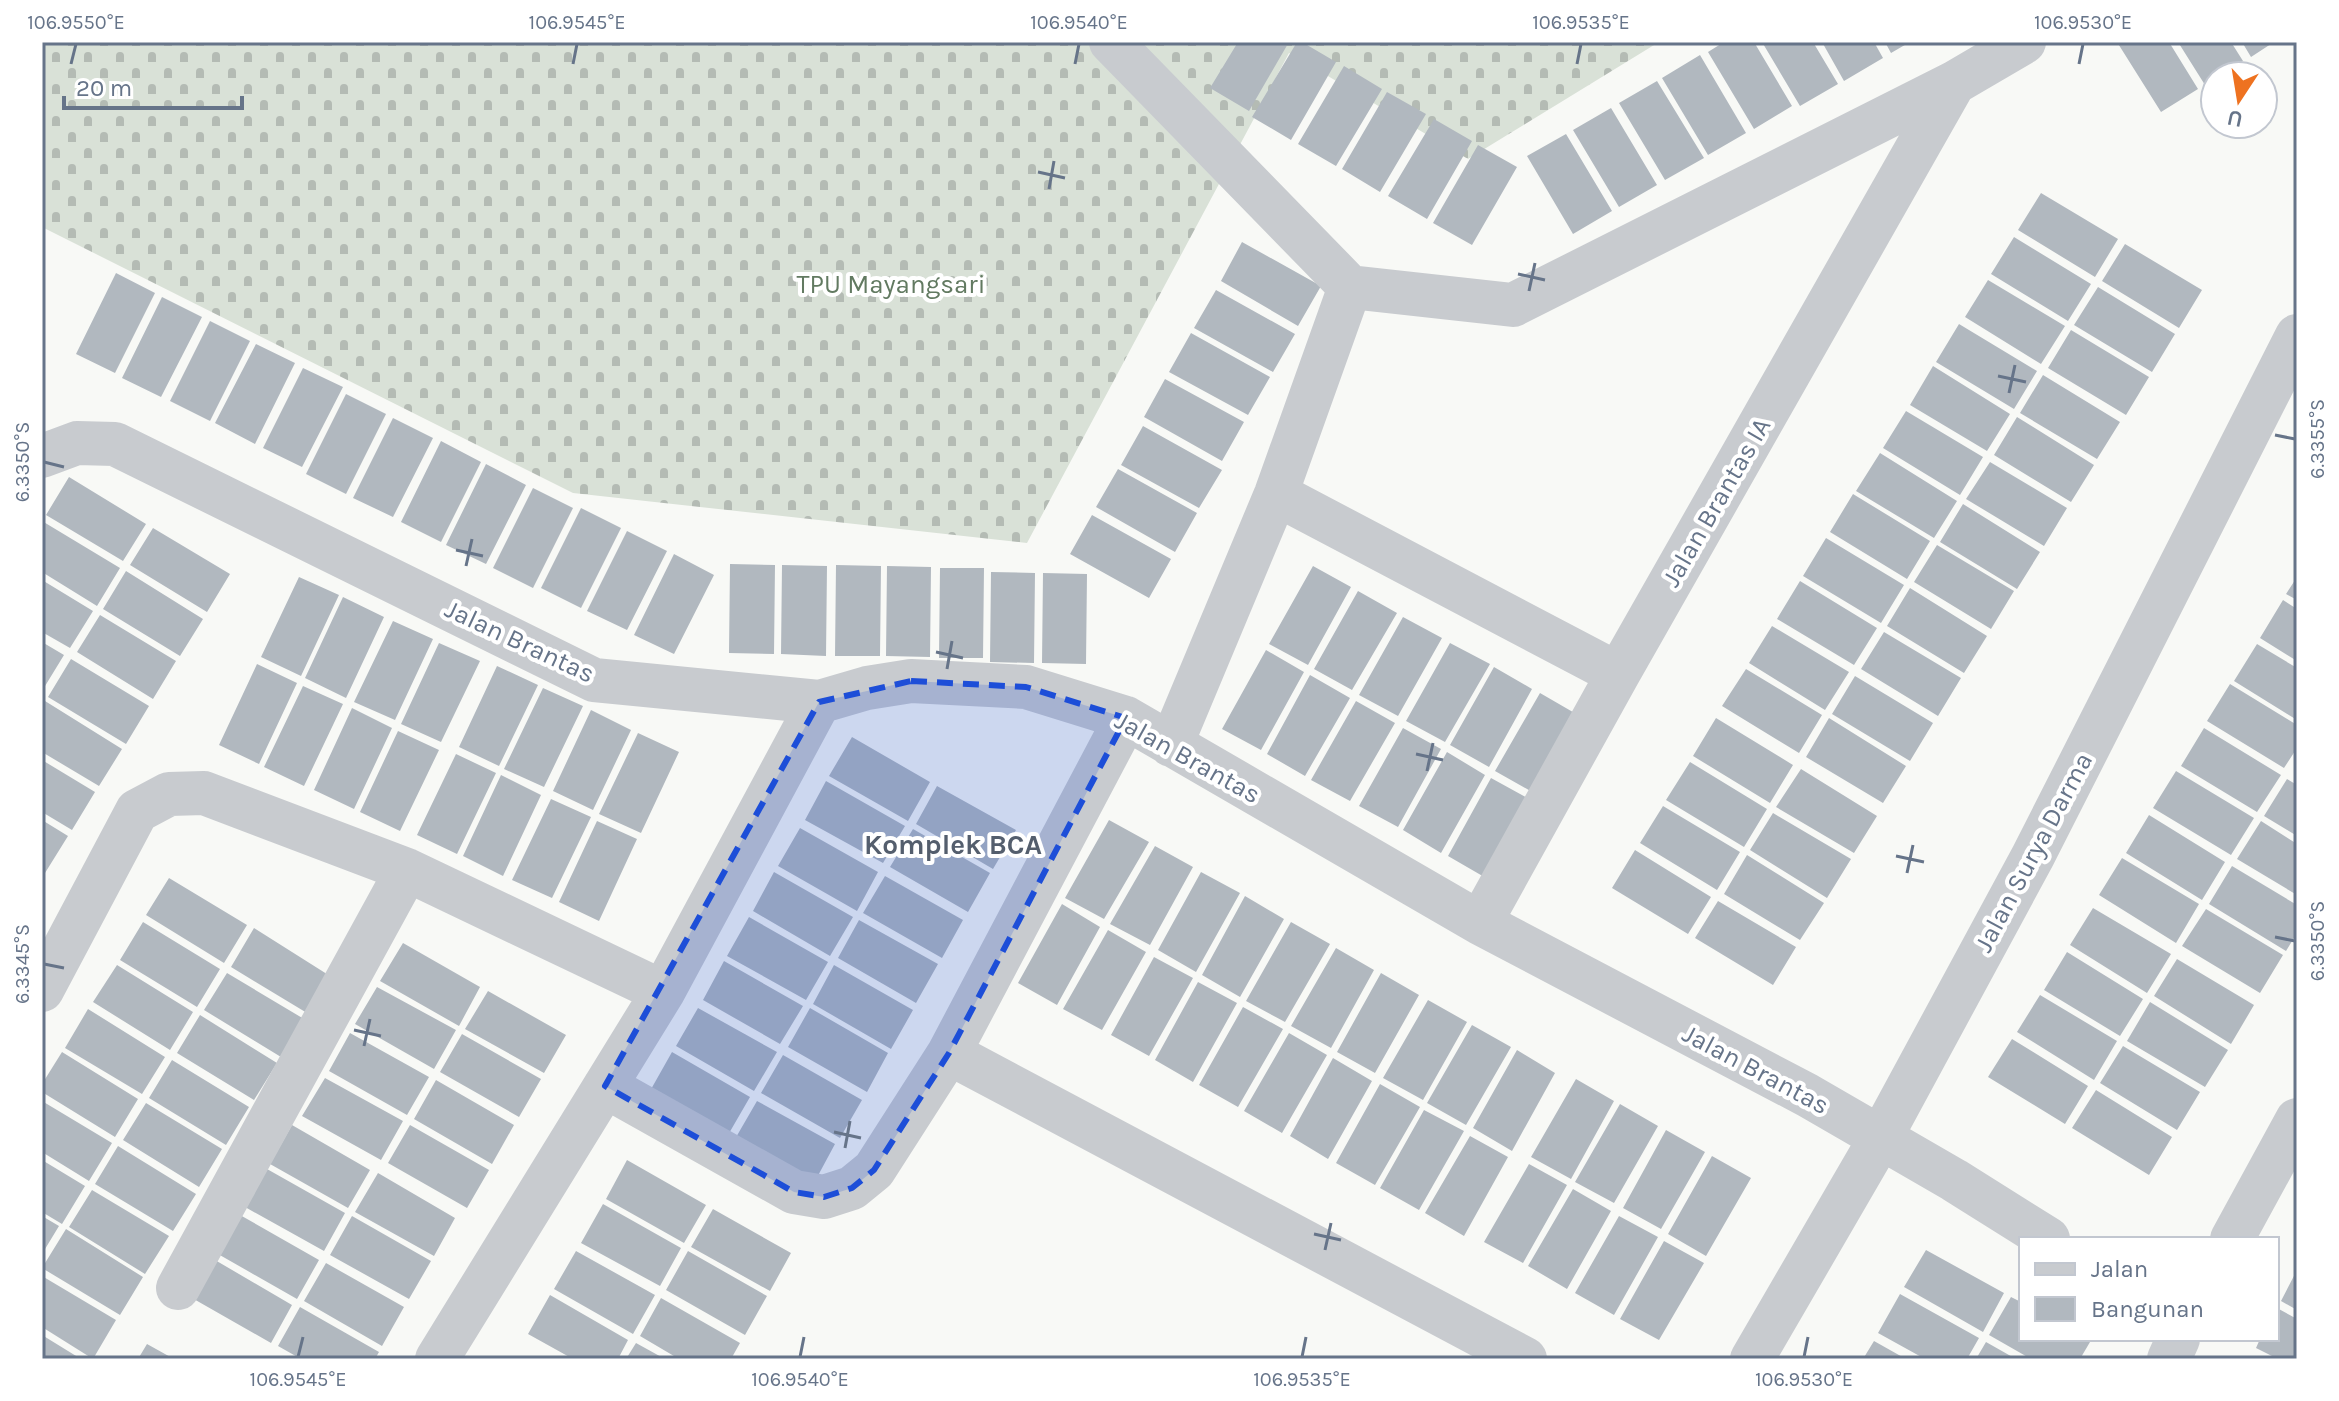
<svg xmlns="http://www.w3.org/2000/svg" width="2339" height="1401" viewBox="0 0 2339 1401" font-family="Karla,sans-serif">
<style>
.cemetery{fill:url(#cemetery-stones)}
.building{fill:#b1b8bf}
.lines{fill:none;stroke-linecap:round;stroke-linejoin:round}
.minor{stroke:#c8cbcf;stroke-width:44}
.marked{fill:#1d4ed8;fill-opacity:0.2;stroke:#1d4ed8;stroke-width:6;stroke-dasharray:16 10;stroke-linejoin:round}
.ticks{fill:none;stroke:#667489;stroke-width:3}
.labels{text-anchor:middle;stroke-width:8;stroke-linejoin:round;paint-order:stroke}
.park-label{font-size:26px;fill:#627a61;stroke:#fff}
.street-label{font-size:26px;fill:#667489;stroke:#fff}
.neighbourhood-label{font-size:28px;font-weight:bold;fill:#545e6d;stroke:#fff}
.neatline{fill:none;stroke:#667489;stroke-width:3}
.ticks-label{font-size:20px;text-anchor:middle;fill:#667489}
</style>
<defs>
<pattern id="cemetery-stones" width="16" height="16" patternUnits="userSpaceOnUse" patternTransform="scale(2)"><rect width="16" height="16" fill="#d9e1d7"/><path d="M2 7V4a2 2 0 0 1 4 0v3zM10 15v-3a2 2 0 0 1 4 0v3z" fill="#b4bbb4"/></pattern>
</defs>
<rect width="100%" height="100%" fill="#f8f9f6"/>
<path class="cemetery" d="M42 42H1659L1468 159 1289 53 1027 543 573 493 42 227Z"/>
<path class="building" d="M1238 42H1289L1249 111 1210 88Z
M1297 42H1302L1336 62 1291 140 1252 117Z
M1724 42H1754L1792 106 1754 129 1708 52Z
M1762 42H1813L1838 84 1800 106Z
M1822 42H1874L1883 58 1844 81Z
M1885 42H1910L1891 53Z
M2117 42H2169L2198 89 2161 112Z
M2178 42H2231L2243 61 2215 76 2205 85Z
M2242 42H2274L2251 57Z
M1700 55 1746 133 1708 155 1662 78Z
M1344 66 1382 89 1336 166 1298 144Z
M1657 81 1704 158 1665 180 1619 103Z
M1387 92 1426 114 1380 192 1342 169Z
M1611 108 1657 185 1619 207 1573 130Z
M1434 119 1472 141 1427 219 1388 196Z
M1566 134 1612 211 1573 234 1527 156Z
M1478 145 1517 167 1472 245 1433 223Z
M2041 193 2118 239 2095 277 2018 230Z
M2014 237 2091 284 2068 321 1991 274Z
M1242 242 1321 286 1298 326 1221 281Z
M2125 244 2202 290 2179 328 2102 281Z
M116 273 155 293 115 373 76 354Z
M1988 280 2065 326 2041 364 1965 317Z
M2098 287 2175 334 2152 372 2074 325Z
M1216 290 1295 334 1273 372 1194 328Z
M162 297 202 317 161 397 122 378Z
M210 321 250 341 210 421 170 401Z
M1959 324 2037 371 2014 409 1936 362Z
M2071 330 2149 377 2126 415 2048 368Z
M1191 333 1270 377 1248 415 1169 372Z
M256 344 295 363 255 444 215 423Z
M1933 366 2010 414 1987 451 1910 405Z
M303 368 343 387 302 467 263 448Z
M2043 375 2120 422 2097 459 2020 413Z
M1165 379 1244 422 1222 461 1144 417Z
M346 394 386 414 346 494 306 474Z
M1906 411 1983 457 1960 495 1883 448Z
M2017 417 2094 465 2071 502 1994 455Z
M393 418 433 438 393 517 353 498Z
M1143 426 1222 470 1199 508 1121 465Z
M441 441 481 462 441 542 401 522Z
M1880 453 1957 501 1934 538 1856 491Z
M1990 462 2067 508 2044 546 1966 499Z
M486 464 526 485 486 564 446 545Z
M1118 469 1197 513 1175 552 1096 507Z
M69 477 146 524 123 561 46 515Z
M533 488 573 508 533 588 493 568Z
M1853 494 1930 541 1907 579 1830 532Z
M1963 504 2040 552 2017 589 1940 542Z
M581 508 621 528 581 608 541 588Z
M1092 515 1171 559 1149 598 1070 554Z
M42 521 120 568 97 606 42 572Z
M153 528 230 574 207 612 130 565Z
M627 531 667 551 627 630 587 611Z
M1826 538 1904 585 1881 623 1803 576Z
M1937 545 2014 591 1991 629 1914 582Z
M674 554 714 575 674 654 634 635Z
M730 564 775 565 774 654 729 653Z
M782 565 827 566 826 656 781 654Z
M836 565 881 566 880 656H835Z
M887 566 931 567 930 657 886 656Z
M1313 566 1351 587 1308 665 1269 644Z
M940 568H984L983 658H939Z
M126 571 203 619 180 656 103 609Z
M991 572 1035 573 1034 663 990 662Z
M1043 573 1087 574 1086 664 1042 663Z
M299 577 339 595 301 676 261 657Z
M2297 577V600L2286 594Z
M42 580 93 611 70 648 42 632Z
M1800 581 1877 628 1854 665 1777 619Z
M1910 588 1987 636 1964 673 1887 626Z
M1358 591 1397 613 1352 690 1314 669Z
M343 597 384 617 346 698 305 678Z
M2283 600 2297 609V661L2260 638Z
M100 615 176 661 153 699 77 652Z
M1403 617 1442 638 1398 716 1359 695Z
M393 621 433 639 395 720 354 702Z
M1772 626 1849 672 1825 710 1749 663Z
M1884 632 1961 678 1938 716 1861 669Z
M42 642 64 655 42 691Z
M439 643 480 661 441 742 401 724Z
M1450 643 1490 664 1445 742 1406 721Z
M2257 644 2297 668V720L2234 681Z
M1266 650 1304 672 1261 750 1222 729Z
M71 659 149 706 126 744 48 697Z
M257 664 297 683 259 764 219 745Z
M497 666 538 685 499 766 459 747Z
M1494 667 1532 689 1489 767 1450 745Z
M1746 669 1822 715 1799 753 1722 706Z
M1310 675 1350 698 1305 776 1267 754Z
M1855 676 1933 723 1910 761 1832 714Z
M2230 684 2297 725V748L2284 768 2207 721Z
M303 686 343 704 304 786 264 767Z
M543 688 583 706 544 787 504 769Z
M1540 693 1578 715 1534 793 1495 771Z
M45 701 122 749 99 786 42 752V707Z
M1356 701 1395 723 1350 801 1311 780Z
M352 708 392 728 354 809 314 790Z
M591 710 631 730 593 810 553 791Z
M1716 718 1793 765 1770 803 1693 756Z
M1829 718 1906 766 1883 803 1806 757Z
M1403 728 1441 749 1398 827 1359 806Z
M2204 728 2281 775 2257 812 2181 766Z
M398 731 439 750 400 831 360 812Z
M638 733 679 752 641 833 599 814Z
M852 737 930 782 908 821 829 776Z
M1447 752 1485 775 1441 853 1403 830Z
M456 754 496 773 457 854 417 835Z
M42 760 95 792 72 830 42 812Z
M1690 762 1767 809 1744 847 1666 800Z
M1801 769 1877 816 1854 853 1776 807Z
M2176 771 2254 818 2231 855 2153 808Z
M501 775 541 795 503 876 463 856Z
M1491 778 1531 800 1486 878 1448 856Z
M2287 779 2297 785V836L2264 816Z
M826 781 905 826 883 863 805 820Z
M937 786 1016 830 993 869 916 824Z
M551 799 591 817 552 898 512 880Z
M1663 806 1740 852 1717 890 1640 843Z
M1773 813 1851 859 1827 898 1750 850Z
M2149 815 2225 862 2202 900 2126 853Z
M42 820 68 836 45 873 42 871Z
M1109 820 1149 842 1104 919 1065 898Z
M597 821 637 839 599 921 559 902Z
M2261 821 2297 844V895L2237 859Z
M800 828 878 872 857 911 778 866Z
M913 829 990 873 968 912 890 867Z
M1155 846 1193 867 1150 945 1110 924Z
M1635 850 1711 897 1688 934 1612 888Z
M1747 855 1824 903 1800 940 1724 894Z
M2122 858 2199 904 2176 943 2099 895Z
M2232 866 2297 905V933L2286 951 2209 904Z
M774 872 853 917 830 956 753 911Z
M1201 872 1240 893 1196 972 1158 950Z
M885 876 963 920 942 958 863 913Z
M169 878 247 925 224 963 146 915Z
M1245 896 1284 919 1240 997 1202 975Z
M1718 901 1796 947 1773 985 1695 938Z
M1062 904 1100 927 1057 1005 1018 983Z
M2093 908 2171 954 2147 993 2070 945Z
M2206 909 2283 955 2260 993 2182 946Z
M749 917 828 962 806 1000 727 956Z
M859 920 938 964 916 1003 838 958Z
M143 922 220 969 197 1007 120 960Z
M1291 922 1330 944 1285 1022 1246 1001Z
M254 928 330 976 307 1013 231 967Z
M1108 930 1146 952 1102 1030 1063 1009Z
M403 943 480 987 459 1026 380 981Z
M1336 948 1374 970 1331 1048 1291 1026Z
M2067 952 2143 999 2120 1036 2044 990Z
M1154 957 1193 978 1149 1056 1111 1035Z
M2177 959 2254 1005 2231 1044 2154 996Z
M724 961 803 1006 780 1044 703 1000Z
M117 965 193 1012 170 1050 93 1002Z
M834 965 913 1010 891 1049 813 1004Z
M227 973 304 1019 281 1057 204 1010Z
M1381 973 1419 995 1375 1073 1337 1052Z
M1198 982 1237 1003 1193 1082 1155 1060Z
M377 987 456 1030 434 1069 355 1024Z
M488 991 566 1035 544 1073 465 1029Z
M2040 995 2117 1041 2094 1080 2017 1032Z
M1428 1000 1467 1022 1423 1100 1383 1078Z
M2150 1002 2228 1050 2205 1087 2127 1041Z
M1243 1007 1283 1029 1238 1107 1199 1085Z
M698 1008 777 1052 754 1091 676 1046Z
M810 1008 888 1053 867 1092 788 1047Z
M88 1009 165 1057 142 1094 65 1048Z
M200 1015 277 1063 254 1100 177 1053Z
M1472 1025 1511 1047 1466 1125 1427 1103Z
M350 1033 429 1077 407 1115 329 1071Z
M1289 1033 1327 1055 1282 1133 1244 1111Z
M462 1034 541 1079 519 1117 440 1072Z
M2012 1039 2088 1086 2065 1124 1988 1077Z
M2123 1046 2200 1092 2177 1130 2100 1083Z
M1517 1050 1555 1073 1512 1151 1473 1128Z
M62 1052 138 1099 115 1137 42 1092V1084Z
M672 1052 750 1097 728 1135 650 1091Z
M783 1055 862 1100 840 1138 761 1093Z
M1333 1058 1372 1081 1328 1159 1290 1136Z
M172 1060 249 1107 226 1145 149 1098Z
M325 1078 403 1121 381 1160 302 1116Z
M1576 1079 1614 1101 1571 1179 1531 1157Z
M436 1080 514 1125 492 1164 414 1119Z
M1380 1084 1420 1107 1375 1185 1336 1163Z
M2096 1090 2172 1137 2149 1175 2072 1128Z
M42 1101 112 1143 89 1181 42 1152Z
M757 1101 835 1144 814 1183 735 1139Z
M146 1103 222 1149 199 1187 123 1140Z
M1620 1104 1658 1126 1614 1203 1575 1182Z
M1424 1110 1464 1131 1419 1210 1380 1188Z
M292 1125 370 1170 348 1208 270 1164Z
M410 1125 489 1170 467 1208 388 1163Z
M1666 1130 1705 1152 1661 1229 1623 1208Z
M1470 1136 1508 1157 1464 1236 1425 1213Z
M118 1146 196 1194 173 1231 95 1184Z
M1712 1156 1751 1178 1706 1256 1668 1234Z
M42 1160 85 1186 62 1224 42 1212Z
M627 1160 706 1205 684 1243 606 1199Z
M1529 1164 1567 1185 1523 1263 1484 1242Z
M267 1169 345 1213 324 1251 245 1207Z
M378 1173 455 1218 434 1256 355 1212Z
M1573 1189 1611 1211 1567 1289 1528 1266Z
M92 1190 169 1236 145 1274 69 1227Z
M603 1204 681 1248 660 1286 581 1243Z
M713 1209 791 1253 770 1291 691 1247Z
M240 1215 319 1260 297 1299 218 1254Z
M42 1216 59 1226 42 1254Z
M352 1216 431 1261 409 1299 330 1255Z
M1619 1216 1658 1237 1614 1315 1575 1293Z
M66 1229 143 1277 120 1315 42 1268Z
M1664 1241 1704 1263 1659 1340 1620 1319Z
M1926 1250 2004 1293 1983 1332 1904 1287Z
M576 1251 655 1295 633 1334 554 1289Z
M688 1251 767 1296 745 1335 666 1290Z
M215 1260 292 1305 271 1343 192 1298Z
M326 1263 404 1307 382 1346 304 1301Z
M2297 1270V1310L2281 1301Z
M42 1276 116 1320 93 1359 42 1327Z
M1900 1294 1979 1338 1967 1359H1925L1878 1333Z
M550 1295 628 1340 618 1359H573L528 1334Z
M2011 1297 2021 1302V1339H2085L2090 1342 2080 1359H2031L1989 1335Z
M661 1298 740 1343 731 1359H679L640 1336Z
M300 1307 379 1352 375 1359H301L278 1346Z
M2277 1308 2297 1319V1359H2278L2256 1348 2260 1339H2277Z
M42 1335 81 1359H42Z
M1874 1341 1906 1359H1863Z
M1986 1342 2016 1359H1976Z
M636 1343 665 1359H626Z
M147 1344 174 1359H138Z"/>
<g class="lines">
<path class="minor" d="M1111 42 1350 287
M42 456 77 443 115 444 594 680 819 702 867 688 911 681 1026 687 1126 718 1480 923 1807 1095 1954 1180 2048 1239
M1276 494 1618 674
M1171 745 1276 494 1350 287 1513 305 1954 83 2024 42
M1480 923 1618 674 1954 83
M42 990 137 811 169 794 204 793 407 870 663 992
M949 1053 1525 1359
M605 1086 794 1192 824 1197 852 1188 874 1170 949 1053 1126 718
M2232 1239 2297 1120
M178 1288 407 870
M437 1359 663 992 819 702
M1752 1359 1881 1137 2033 856 2297 336
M2169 1359 2178 1339"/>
</g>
<path class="marked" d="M911 681 1026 687 1126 718 949 1053 874 1170 852 1188 824 1197 794 1192 605 1086 819 702Z"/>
<path class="ticks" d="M71 64 76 44M573 64 577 44M1075 64 1079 44M1577 64 1581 44M2079 64 2083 44M1038 172 1065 178M1049 189 1054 161M1518 274 1545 280M1529 291 1535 263M1998 376 2026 382M2009 393 2015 365M2275 435 2295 439M44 462 64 467M456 550 483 556M466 566 472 539M936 652 963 658M947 669 952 641M1416 754 1443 760M1427 771 1433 743M1896 856 1924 862M1907 873 1913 845M2275 937 2295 941M44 964 64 968M354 1030 381 1036M364 1046 370 1019M834 1132 861 1138M845 1148 850 1121M1314 1234 1341 1240M1325 1250 1331 1223M298 1357 303 1337M800 1357 804 1337M1302 1357 1306 1337M1804 1357 1808 1337"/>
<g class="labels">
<g class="park-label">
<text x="891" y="293">TPU Mayangsari</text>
</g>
<g class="street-label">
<text transform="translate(1716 502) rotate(-60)" y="9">Jalan Brantas IA</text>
<text transform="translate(520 641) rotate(25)" y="9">Jalan Brantas</text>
<text transform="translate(1188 757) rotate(29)" y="9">Jalan Brantas</text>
<text transform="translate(2033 852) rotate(-62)" y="9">Jalan Surya Darma</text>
<text transform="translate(1756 1069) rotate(28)" y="9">Jalan Brantas</text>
</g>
<g class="neighbourhood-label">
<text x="953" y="854">Komplek BCA</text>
</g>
</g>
<rect width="2339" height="1401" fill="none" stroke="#ffffff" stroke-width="88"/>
<rect x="2019" y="1237" width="260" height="104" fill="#ffffff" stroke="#c2c7d0" stroke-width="2"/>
<rect x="2035" y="1263" width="40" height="12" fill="#c8cbcf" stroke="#c2c7d0" stroke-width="2"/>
<text x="2091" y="1277" font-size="24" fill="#667489">Jalan</text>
<rect x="2035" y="1297" width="40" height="24" fill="#b1b8bf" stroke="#c2c7d0" stroke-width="2"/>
<text x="2091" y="1317" font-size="24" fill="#667489">Bangunan</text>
<g transform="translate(2239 100) rotate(192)"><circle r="38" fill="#ffffff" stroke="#c2c7d0" stroke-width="2"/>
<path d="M0-6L14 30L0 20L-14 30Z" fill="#ee7220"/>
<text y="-12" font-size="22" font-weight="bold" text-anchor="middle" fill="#667489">U</text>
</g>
<path d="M64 96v12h178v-12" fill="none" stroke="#667489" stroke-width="4"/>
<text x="76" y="96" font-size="24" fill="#667489" stroke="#ffffff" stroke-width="6" paint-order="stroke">20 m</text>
<rect x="44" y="44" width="2251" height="1313" class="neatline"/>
<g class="ticks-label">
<text x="76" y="29">106.9550°E</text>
<text x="577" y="29">106.9545°E</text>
<text x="1079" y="29">106.9540°E</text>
<text x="1581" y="29">106.9535°E</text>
<text x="2083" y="29">106.9530°E</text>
<text transform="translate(2317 439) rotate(-90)" y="7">6.3355°S</text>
<text transform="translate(22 462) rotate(-90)" y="7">6.3350°S</text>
<text transform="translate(2317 941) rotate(-90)" y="7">6.3350°S</text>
<text transform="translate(22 964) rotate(-90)" y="7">6.3345°S</text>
<text x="298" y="1386">106.9545°E</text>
<text x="800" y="1386">106.9540°E</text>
<text x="1302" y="1386">106.9535°E</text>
<text x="1804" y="1386">106.9530°E</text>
</g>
</svg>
